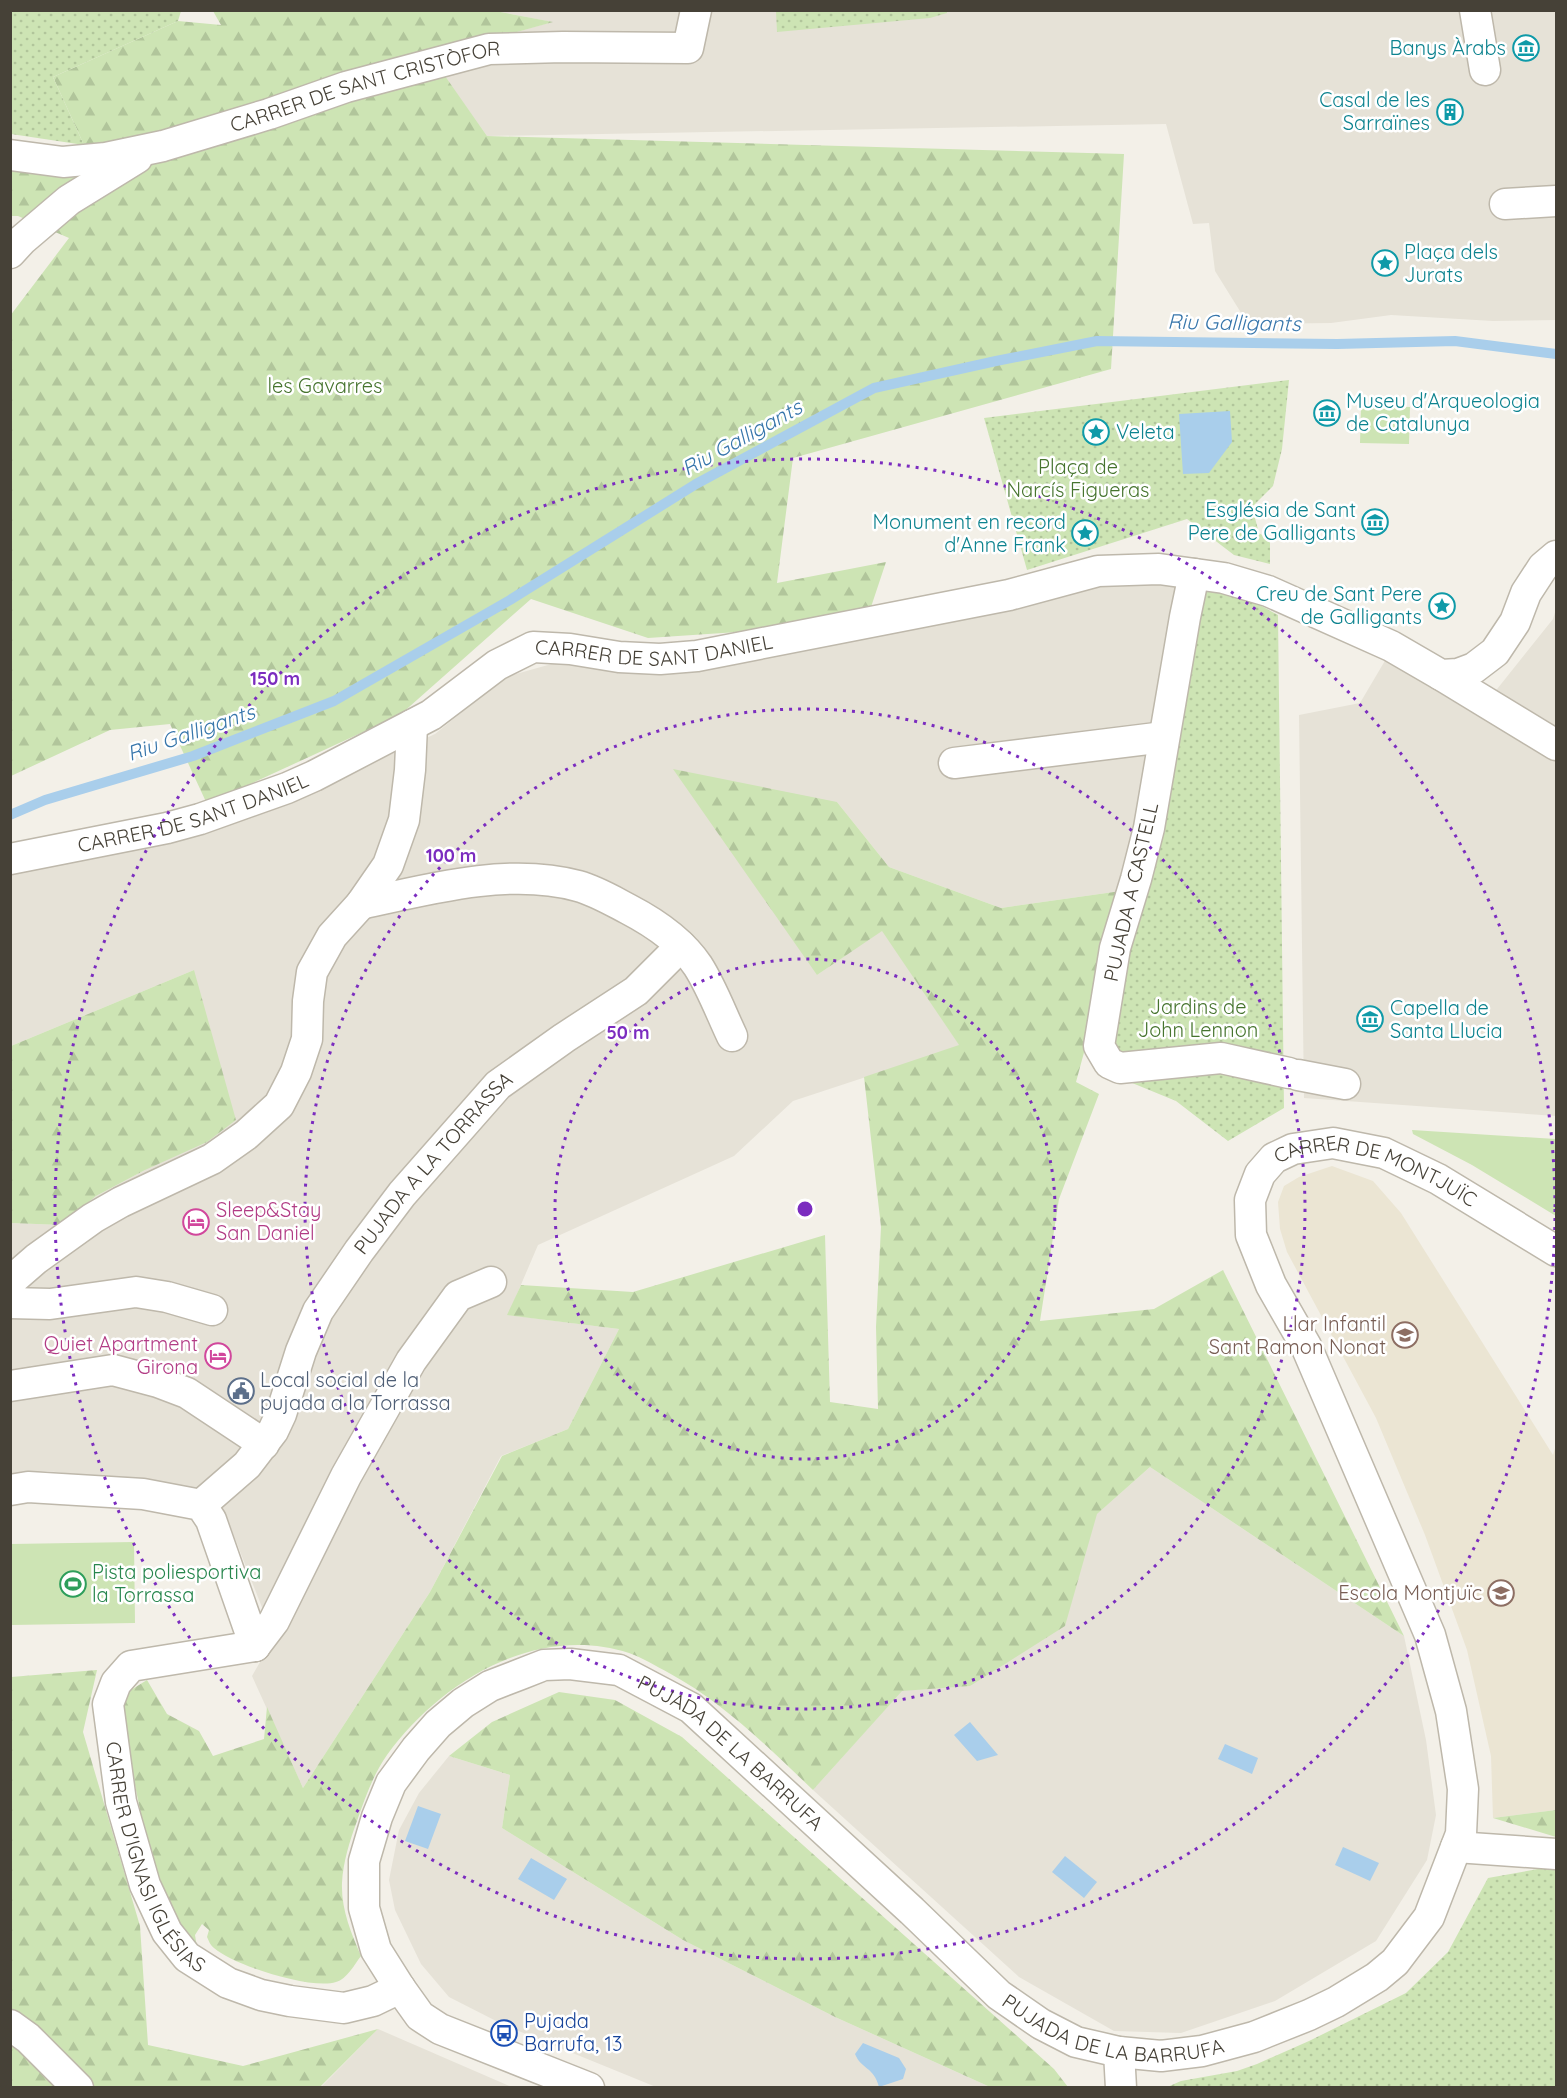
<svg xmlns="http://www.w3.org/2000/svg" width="1567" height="2098" viewBox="0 0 1567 2098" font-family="Quicksand,sans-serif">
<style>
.residential{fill:#e6e2d7}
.education{fill:#ebe5d3}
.green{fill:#cde4b4}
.forest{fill:url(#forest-firs)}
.park{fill:url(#park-dots)}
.water{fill:#a9ceeb}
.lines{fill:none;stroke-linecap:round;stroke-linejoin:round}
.stream{stroke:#a9ceeb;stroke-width:10}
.street-casing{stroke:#beb8ab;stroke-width:33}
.street{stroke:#fff;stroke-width:30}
.ring{fill:none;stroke:#7b2cbf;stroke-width:3;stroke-dasharray:3 6}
.labels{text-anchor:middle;stroke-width:5;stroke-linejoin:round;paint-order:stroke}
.culture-label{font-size:20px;fill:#0d838f;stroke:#fff;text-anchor:end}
.street-label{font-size:20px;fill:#464137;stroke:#fff}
.park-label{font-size:20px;fill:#46742e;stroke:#fff}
.hotel-label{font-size:20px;fill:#b23c85;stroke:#fff;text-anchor:start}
.education-label{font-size:20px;fill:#785e54;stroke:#fff;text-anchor:end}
.service-label{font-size:20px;fill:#4e5e75;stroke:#fff;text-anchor:start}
.leisure-label{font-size:20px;fill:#27864d;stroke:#fff;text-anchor:start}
.transit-label{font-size:20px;fill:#164399;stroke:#fff;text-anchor:start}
.water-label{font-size:21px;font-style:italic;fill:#3776ab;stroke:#fff}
.centre{fill:#7b2cbf;stroke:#fff;stroke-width:3}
.ring-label{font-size:18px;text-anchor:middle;font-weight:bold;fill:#7b2cbf;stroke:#fff;stroke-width:5;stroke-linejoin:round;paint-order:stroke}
</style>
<defs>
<pattern id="forest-firs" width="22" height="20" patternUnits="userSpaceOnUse" patternTransform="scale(1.5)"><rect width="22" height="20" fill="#cde4b4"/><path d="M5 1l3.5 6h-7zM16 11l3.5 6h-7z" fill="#b1c59b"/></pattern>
<pattern id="park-dots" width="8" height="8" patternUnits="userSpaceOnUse" patternTransform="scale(1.5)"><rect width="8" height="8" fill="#cde4b4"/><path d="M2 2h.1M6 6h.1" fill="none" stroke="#b1c59b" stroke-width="1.8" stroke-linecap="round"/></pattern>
</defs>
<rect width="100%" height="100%" fill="#f3f0e8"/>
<path class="residential" d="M490 10 1556 11V320L1493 321 1391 315 1331 323 1248 324 1215 271 1209 223 1193 224 1166 124 487 136 430 56 552 22Z
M1096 580 1184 585 1128 890 1001 908 889 867 837 802 817 975 882 930 960 1046 793 1101 734 1156 538 1245 508 1315 619 1329 568 1429 501 1456 430 1592 303 1788 252 1676 274 1638 221 1503 208 1489 47 1471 11 1475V1223L61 1225 96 1196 145 1170 194 970 11 1046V873L355 771 435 734 505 677 555 663Z
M1556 609V1116L1304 1098 1299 715 1360 703 1386 659 1482 708 1553 619Z
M1150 1467 1404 1636 1426 1740 1436 1815 1427 1860 1376 1941 1275 2001 1181 2033 1114 2031 1019 1977 813 1790 902 1690 970 1686 1091 1519Z
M449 1756 510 1775 502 1828 683 1940 835 2017 990 2087H656L504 2025 449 1997 421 1964 395 1910 389 1880 399 1830 419 1793Z
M378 2029 512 2087 320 2088Z"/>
<path class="education" d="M1332 1166 1373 1181 1401 1213 1553 1455 1556 1445V1810L1493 1818 1491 1756 1467 1650 1425 1535 1376 1418 1287 1252 1280 1229 1278 1202 1284 1186 1299 1177Z"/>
<path class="green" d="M1361 406 1410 407 1409 444 1360 443Z
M1412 1130 1556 1139V1216L1472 1165 1413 1134Z
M134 1542 135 1623 11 1625V1544Z"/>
<path class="forest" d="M490 10 553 22 431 56 487 136 1124 154 1111 369 793 458 777 583 886 562 868 616 768 630 648 638 531 599 400 715 207 804 170 724 110 730 11 776 10 316 69 238 18 216H11V165L84 145 53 77 178 21 221 25 213 11Z
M673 769 837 802 889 867 1001 908 1128 890 1076 1082 1099 1094 1059 1199 1040 1321 1154 1309 1223 1270 1404 1636 1150 1467 1097 1514 1065 1626 970 1686 902 1691 813 1790C768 1747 724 1703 669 1673 656 1666 643 1658 629 1653 536 1623 440 1682 387 1755 373 1775 365 1798 357 1821 350 1840 343 1862 342 1883 341 1909 351 1933 361 1956 354 1965 347 1979 336 1982 311 1990 233 1965 214 1948 210 1945 209 1941 207 1937L209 1930 202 1924 195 1935 197 1947 181 1930 172 1911 147 1845 119 1705 126 1693 147 1680 167 1714 199 1731 213 1756 264 1739 267 1707 303 1788 430 1592 502 1456 568 1429 619 1329 507 1315 521 1285 633 1292 825 1235 830 1402 878 1409 876 1327 881 1227 864 1077 959 1045 882 931 817 975Z
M194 970 236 1120 207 1142 145 1170 96 1196 61 1225 11 1223V1046Z
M97 1670 83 1732 140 1926 148 2045 243 2066 378 2029 320 2087 11 2088V1677Z
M559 1692 615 1700 682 1737 1054 2069 1068 2087H990L835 2017 683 1940 502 1828 510 1775 449 1756 492 1722Z
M1556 1810V1837L1493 1818Z"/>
<path class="park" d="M11 11H181L178 21 53 77 84 145 11 134Z
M776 11 777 10 947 11V13L930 18 777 32Z
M1289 380 1282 449 1273 486 1252 507 1259 533 1270 540V564L1234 555 1187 519 1027 570 984 418Z
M1201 584 1245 597 1278 615 1284 1108 1228 1141 1176 1101 1103 1071Z
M1549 1867 1556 1869V2087L1165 2088 1181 2081 1237 2071 1257 2064 1309 2041 1406 1993 1448 1952 1488 1878Z"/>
<path class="water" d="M1230 411 1232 442 1209 473 1183 474 1179 414Z
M970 1722 998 1755 977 1761 954 1735Z
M1225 1744 1258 1758 1252 1774 1218 1759Z
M418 1806 441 1814 428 1849 405 1841Z
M1343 1847 1379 1863 1370 1881 1335 1865Z
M1065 1856 1097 1882 1084 1898 1052 1872Z
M531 1858 567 1879 554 1900 518 1879Z
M863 2043 899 2058 906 2069 903 2079 879 2087C874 2067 861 2069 855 2054Z"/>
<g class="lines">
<path class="stream" d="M10 815 45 800 193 756 334 701 510 600 696 484 874 388 996 361 1097 341 1337 344 1455 341 1556 354"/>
<g class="street-casing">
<g id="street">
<path d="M1475 10 1485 70"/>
<path id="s1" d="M10 155 63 162 106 158 163 146 269 114 346 87 489 49 563 47 688 48 696 10"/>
<path d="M1505 204 1556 201"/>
<path d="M10 253 22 240 69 200 137 158"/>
<path d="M1194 574 1185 617 1149 828 1136 879 1115 948 1099 1046 1109 1063 1120 1068 1221 1058 1289 1073"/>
<path d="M1441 675 1556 745"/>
<path d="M954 763 1164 737"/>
<path id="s2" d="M10 859 167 828 200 819 287 788 314 776 431 715 497 665 533 647 570 649 619 657 660 659 697 656 1009 595 1098 571 1159 569 1224 578 1268 591 1391 646 1441 675 1458 674 1474 668 1495 652 1515 622 1526 593 1543 567 1556 556"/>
<path d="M361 904C428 889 510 867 578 886 596 891 611 900 628 909 653 922 682 942 698 966 712 988 721 1013 732 1036"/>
<path d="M1298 1075 1345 1084"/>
<path d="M10 1286 13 1279 36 1259 93 1218 121 1202 212 1159 246 1135 279 1105 296 1072 307 1039 308 1001 312 972 332 936 361 904 388 865 404 820 410 770 412 725"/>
<path d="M10 1303 50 1304 136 1292 167 1297 212 1310"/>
<path d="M10 1386 113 1370 158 1382 187 1393 264 1444"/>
<path d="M10 1490 28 1487 143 1494 201 1505 211 1520 255 1646"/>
<path id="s3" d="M201 1505 247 1465 273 1431 281 1414 301 1351 318 1311 359 1251 402 1194 498 1085 564 1038 636 991 681 946"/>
<path id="s4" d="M255 1646 131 1666 116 1683 108 1704 121 1802 145 1885 167 1932 187 1957 228 1983 261 1995 290 2001 344 2008 373 2001 400 1988"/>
<path d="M255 1646 274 1621 346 1476 411 1361 458 1296 491 1282"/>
<path d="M1456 1847 1556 1854"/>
<path d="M10 2025 28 2038 78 2088"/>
<path d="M1119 2052 1121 2088"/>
<path id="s5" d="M589 2088 440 2029 420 2016 400 1988 376 1950 364 1908V1861L377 1817 391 1783 416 1749 438 1724 463 1703 490 1686 521 1674 544 1665 570 1664 619 1670 691 1708 912 1911 999 1995 1041 2024 1076 2042 1119 2052 1161 2056 1202 2051 1254 2037 1309 2015 1336 2002 1377 1977 1395 1962 1429 1917 1461 1834 1463 1789 1451 1711 1430 1635 1306 1346 1271 1285 1251 1235 1250 1200 1260 1174 1274 1158 1293 1149 1333 1143 1384 1153 1438 1179 1556 1251"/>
</g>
</g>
<use href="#street" class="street"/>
</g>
<g class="ring">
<circle cx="805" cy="1209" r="250"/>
<circle cx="805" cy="1209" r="500"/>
<circle cx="805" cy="1209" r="750"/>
</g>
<defs>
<g id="museum-ring" transform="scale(1.35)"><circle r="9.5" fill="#fff" stroke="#0f9aa8" stroke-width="1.5"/><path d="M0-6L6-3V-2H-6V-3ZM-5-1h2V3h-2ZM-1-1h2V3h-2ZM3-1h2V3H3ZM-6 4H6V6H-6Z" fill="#0f9aa8"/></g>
<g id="building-ring" transform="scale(1.35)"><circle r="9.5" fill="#fff" stroke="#0f9aa8" stroke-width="1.5"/><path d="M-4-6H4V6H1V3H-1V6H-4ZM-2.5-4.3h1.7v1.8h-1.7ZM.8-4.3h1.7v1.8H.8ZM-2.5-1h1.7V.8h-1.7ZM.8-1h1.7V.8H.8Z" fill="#0f9aa8"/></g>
<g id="sight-ring" transform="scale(1.35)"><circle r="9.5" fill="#fff" stroke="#0f9aa8" stroke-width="1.5"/><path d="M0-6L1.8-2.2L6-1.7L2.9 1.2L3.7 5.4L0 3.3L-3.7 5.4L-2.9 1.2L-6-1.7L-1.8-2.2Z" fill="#0f9aa8"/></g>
<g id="hotel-ring" transform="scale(1.35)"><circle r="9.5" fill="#fff" stroke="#d1479c" stroke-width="1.5"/><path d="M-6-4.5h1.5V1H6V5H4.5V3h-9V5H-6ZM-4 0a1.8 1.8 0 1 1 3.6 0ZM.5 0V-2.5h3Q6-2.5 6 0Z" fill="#d1479c"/></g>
<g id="school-ring" transform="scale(1.35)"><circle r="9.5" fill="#fff" stroke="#8d6e63" stroke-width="1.5"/><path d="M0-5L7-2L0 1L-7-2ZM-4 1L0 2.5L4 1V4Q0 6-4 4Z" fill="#8d6e63"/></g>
<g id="civic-ring" transform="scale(1.35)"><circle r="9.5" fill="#fff" stroke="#5c6f8a" stroke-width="1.5"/><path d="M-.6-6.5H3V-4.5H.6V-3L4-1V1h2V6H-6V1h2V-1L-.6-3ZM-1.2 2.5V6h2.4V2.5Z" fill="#5c6f8a"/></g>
<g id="stadium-ring" transform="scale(1.35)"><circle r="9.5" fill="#fff" stroke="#2e9e5b" stroke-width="1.5"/><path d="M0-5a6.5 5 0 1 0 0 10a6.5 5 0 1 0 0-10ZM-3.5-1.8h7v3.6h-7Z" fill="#2e9e5b"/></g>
<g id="bus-ring" transform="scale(1.35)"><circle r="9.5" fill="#fff" stroke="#1a4fb4" stroke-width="1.5"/><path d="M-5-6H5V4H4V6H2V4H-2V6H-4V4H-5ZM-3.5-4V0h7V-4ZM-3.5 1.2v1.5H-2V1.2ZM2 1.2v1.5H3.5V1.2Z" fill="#1a4fb4"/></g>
</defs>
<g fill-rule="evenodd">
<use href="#museum-ring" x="1526" y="48"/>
<use href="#building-ring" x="1450" y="112"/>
<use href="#sight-ring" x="1385" y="263"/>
<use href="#museum-ring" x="1327" y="413"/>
<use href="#sight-ring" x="1096" y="432"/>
<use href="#museum-ring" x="1375" y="522"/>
<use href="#sight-ring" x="1085" y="533"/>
<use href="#sight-ring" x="1442" y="606"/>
<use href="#museum-ring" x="1370" y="1019"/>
<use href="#hotel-ring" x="196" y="1222"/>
<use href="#school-ring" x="1405" y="1335"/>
<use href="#hotel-ring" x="218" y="1356"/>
<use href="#civic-ring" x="241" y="1391"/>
<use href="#stadium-ring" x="73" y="1584"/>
<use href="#school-ring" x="1501" y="1593"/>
<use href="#bus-ring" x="504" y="2033"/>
</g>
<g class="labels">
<g class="culture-label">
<text x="1506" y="55">Banys Àrabs</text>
<text x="1430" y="107">Casal de les<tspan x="1430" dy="23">Sarraïnes</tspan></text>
<text x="1404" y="259" text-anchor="start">Plaça dels<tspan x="1404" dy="23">Jurats</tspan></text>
<text x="1346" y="408" text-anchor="start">Museu d'Arqueologia<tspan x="1346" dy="23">de Catalunya</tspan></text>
<text x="1116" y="439" text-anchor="start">Veleta</text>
<text x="1356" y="517">Església de Sant<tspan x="1356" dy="23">Pere de Galligants</tspan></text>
<text x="1066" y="529">Monument en record<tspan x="1066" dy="23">d'Anne Frank</tspan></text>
<text x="1422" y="601">Creu de Sant Pere<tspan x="1422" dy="23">de Galligants</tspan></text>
<text x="1390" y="1015" text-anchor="start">Capella de<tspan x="1390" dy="23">Santa Llucia</tspan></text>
</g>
<g class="street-label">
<text dy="7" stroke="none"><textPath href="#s1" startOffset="366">CARRER DE SANT CRISTÒFOR</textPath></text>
<text dy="7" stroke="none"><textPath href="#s2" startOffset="693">CARRER DE SANT DANIEL</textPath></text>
<text dy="7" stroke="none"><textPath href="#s2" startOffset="189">CARRER DE SANT DANIEL</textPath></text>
<text transform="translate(1131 892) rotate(-77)" y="7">PUJADA A CASTELL</text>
<text dy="7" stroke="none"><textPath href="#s3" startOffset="420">PUJADA A LA TORRASSA</textPath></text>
<text dy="7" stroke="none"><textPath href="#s5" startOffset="2625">CARRER DE MONTJUÏC</textPath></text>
<text dy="7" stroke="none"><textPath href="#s5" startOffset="850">PUJADA DE LA BARRUFA</textPath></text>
<text dy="7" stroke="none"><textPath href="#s4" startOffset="334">CARRER D'IGNASI IGLÉSIAS</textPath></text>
<text dy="7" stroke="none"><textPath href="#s5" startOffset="1336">PUJADA DE LA BARRUFA</textPath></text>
</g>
<g class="park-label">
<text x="325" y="393">les Gavarres</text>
<text x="1078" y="474">Plaça de<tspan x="1078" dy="23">Narcís Figueras</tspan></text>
<text x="1198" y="1014">Jardins de<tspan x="1198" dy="23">John Lennon</tspan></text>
</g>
<g class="hotel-label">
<text x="216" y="1217">Sleep&amp;Stay<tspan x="216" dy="23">San Daniel</tspan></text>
<text x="198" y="1351" text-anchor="end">Quiet Apartment<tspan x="198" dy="23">Girona</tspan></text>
</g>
<g class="education-label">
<text x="1386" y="1331">Llar Infantil<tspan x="1386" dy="23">Sant Ramon Nonat</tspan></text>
<text x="1482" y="1600">Escola Montjuïc</text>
</g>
<g class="service-label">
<text x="260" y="1387">Local social de la<tspan x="260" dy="23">pujada a la Torrassa</tspan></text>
</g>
<g class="leisure-label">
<text x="92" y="1579">Pista poliesportiva<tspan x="92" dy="23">la Torrassa</tspan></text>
</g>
<g class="transit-label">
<text x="524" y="2028">Pujada<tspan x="524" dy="23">Barrufa, 13</tspan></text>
</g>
<g class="water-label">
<text transform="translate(1234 323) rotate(1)" y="7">Riu Galligants</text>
<text transform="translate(742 438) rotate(-29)" y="7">Riu Galligants</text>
<text transform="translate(191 733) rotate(-19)" y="7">Riu Galligants</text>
</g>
</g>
<circle cx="805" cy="1209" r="9" class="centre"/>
<g class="ring-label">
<text x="275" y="685">150 m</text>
<text x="451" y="862">100 m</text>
<text x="628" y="1039">50 m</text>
</g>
<rect width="1567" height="2098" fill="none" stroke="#464137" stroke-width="24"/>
</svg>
